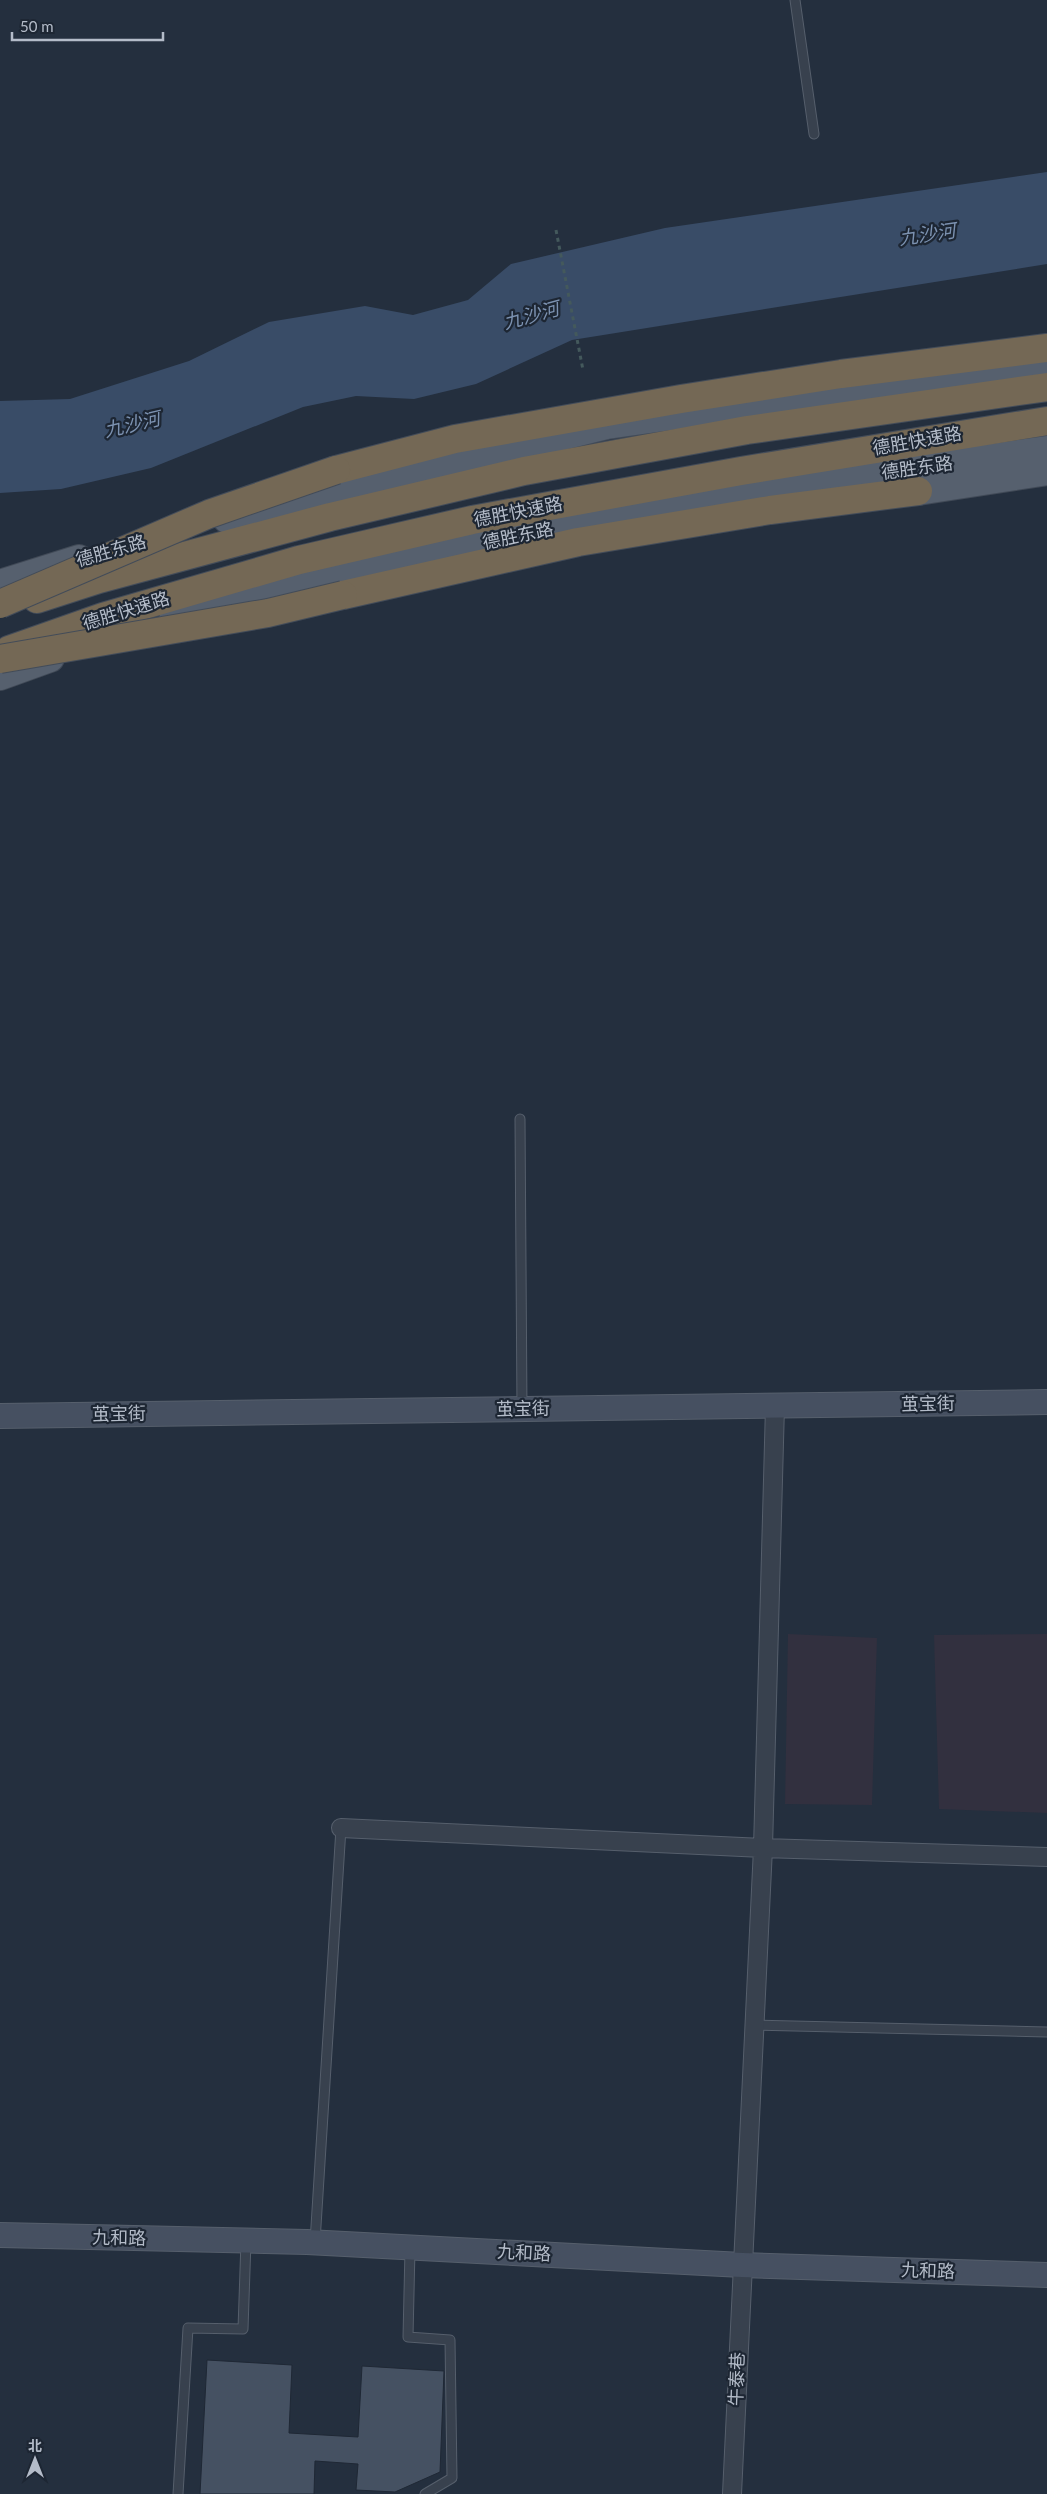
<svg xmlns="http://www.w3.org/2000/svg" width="1047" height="2494" viewBox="0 0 1047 2494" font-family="Lato,'Noto Sans SC',sans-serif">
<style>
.medical{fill:#32303f}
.water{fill:#394c67}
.building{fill:#455162;stroke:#1f2835}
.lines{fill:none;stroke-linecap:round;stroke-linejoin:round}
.lane-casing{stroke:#565f6c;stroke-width:11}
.street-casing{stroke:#565f6c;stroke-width:20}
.secondary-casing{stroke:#565f6c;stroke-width:26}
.primary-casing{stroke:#414a57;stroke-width:30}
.highway-casing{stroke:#434c59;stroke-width:30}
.path{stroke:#44595c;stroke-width:3;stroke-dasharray:4 4;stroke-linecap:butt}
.lane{stroke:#38414e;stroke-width:9}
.street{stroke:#38414e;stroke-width:18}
.secondary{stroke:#465061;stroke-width:24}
.primary{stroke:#56606e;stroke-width:28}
.highway{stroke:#746855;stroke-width:28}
.highway-bridge-casing{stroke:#434c59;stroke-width:30;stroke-linecap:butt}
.highway-bridge{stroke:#746855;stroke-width:28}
.labels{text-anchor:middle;stroke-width:4.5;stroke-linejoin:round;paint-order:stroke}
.street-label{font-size:18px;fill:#b4bcc9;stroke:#1d2633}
.water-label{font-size:19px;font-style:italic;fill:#7c92b1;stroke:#1d2633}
</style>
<rect width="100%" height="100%" fill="#242f3e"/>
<path class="medical" d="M788 1634 877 1638 872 1805 785 1804Z
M1047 1634V1813L939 1809 934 1635Z"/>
<path class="water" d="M1047 172V264L572 340 476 384 414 399 356 396 303 407 151 468 61 489 0 493V401L70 399 189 361 269 322 365 306 413 315 468 300 511 264 665 228Z"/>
<path class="building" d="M207 2360 292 2365 289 2433 358 2437 362 2366 444 2371 440 2472 395 2492 356 2490 358 2464 315 2461 314 2494H200Z"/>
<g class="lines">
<g class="lane-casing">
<path id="lane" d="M795 0 814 134
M520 1119 522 1409
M754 2025 1047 2032
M315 2242 341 1828
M410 2249 408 2337 450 2340 452 2478 425 2494
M178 2494 188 2328 243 2329 246 2241"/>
</g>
<g class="street-casing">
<path id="street" d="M341 1828 763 1848 1047 1857
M732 2494 763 1848 775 1406"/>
</g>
<g class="secondary-casing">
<path id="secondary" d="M0 1416 1047 1402
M0 2235 307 2242 742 2265 1047 2275"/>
</g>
<g class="primary-casing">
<path id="primary" d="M918 491 1047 471
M227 519 607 425 1047 363
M0 584 79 559
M173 620 277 589 583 522 794 486 1047 450
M0 676 50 658"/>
</g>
<g class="highway-casing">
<path id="highway" d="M336 470 455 439 681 399 841 374 1047 348
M343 595 578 542 770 510 918 491
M37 599 99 579 330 517 524 471 747 430 1047 387
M9 650 103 617 299 560 472 520 741 471 1047 421"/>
</g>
<path class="path" d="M556 230 583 370"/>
<use href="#lane" class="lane"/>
<use href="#street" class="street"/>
<use href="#secondary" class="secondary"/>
<use href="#primary" class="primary"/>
<use href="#highway" class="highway"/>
<g class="highway-bridge-casing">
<path id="highway-bridge" d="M0 604 209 514 336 470
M0 659 268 613 343 595"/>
</g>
<use href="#highway-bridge" class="highway-bridge"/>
</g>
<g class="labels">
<g class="street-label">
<text transform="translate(917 441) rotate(-10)" y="6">德胜快速路</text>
<text transform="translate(917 468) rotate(-8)" y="6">德胜东路</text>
<text transform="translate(518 512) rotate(-11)" y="6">德胜快速路</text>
<text transform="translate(518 536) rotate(-12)" y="6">德胜东路</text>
<text transform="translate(111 551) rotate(-16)" y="6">德胜东路</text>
<text transform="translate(126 611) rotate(-17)" y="6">德胜快速路</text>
<text transform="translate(928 1404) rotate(-1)" y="6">茧宝街</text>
<text transform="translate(523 1409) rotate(-1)" y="6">茧宝街</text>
<text transform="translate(119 1414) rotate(-1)" y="6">茧宝街</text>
<text transform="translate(119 2238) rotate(1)" y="6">九和路</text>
<text transform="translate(524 2253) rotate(3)" y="6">九和路</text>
<text transform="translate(928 2271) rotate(2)" y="6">九和路</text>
<text transform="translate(737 2379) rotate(-88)" y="6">牛泰巷</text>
</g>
<g class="water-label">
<text transform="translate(927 234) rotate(-8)" y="7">九沙河</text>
<text transform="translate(531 315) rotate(-15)" y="7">九沙河</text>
<text transform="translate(132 424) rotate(-13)" y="7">九沙河</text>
</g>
</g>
<g transform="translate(35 2459)" stroke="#1d2633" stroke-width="4" paint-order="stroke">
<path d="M0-4L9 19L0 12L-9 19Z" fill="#b4bcc9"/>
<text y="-8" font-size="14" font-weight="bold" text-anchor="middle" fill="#b4bcc9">北</text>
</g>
<path d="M12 32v8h151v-8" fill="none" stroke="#b4bcc9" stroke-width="2.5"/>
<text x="20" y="32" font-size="15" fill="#b4bcc9" stroke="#1d2633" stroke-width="4" paint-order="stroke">50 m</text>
</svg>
